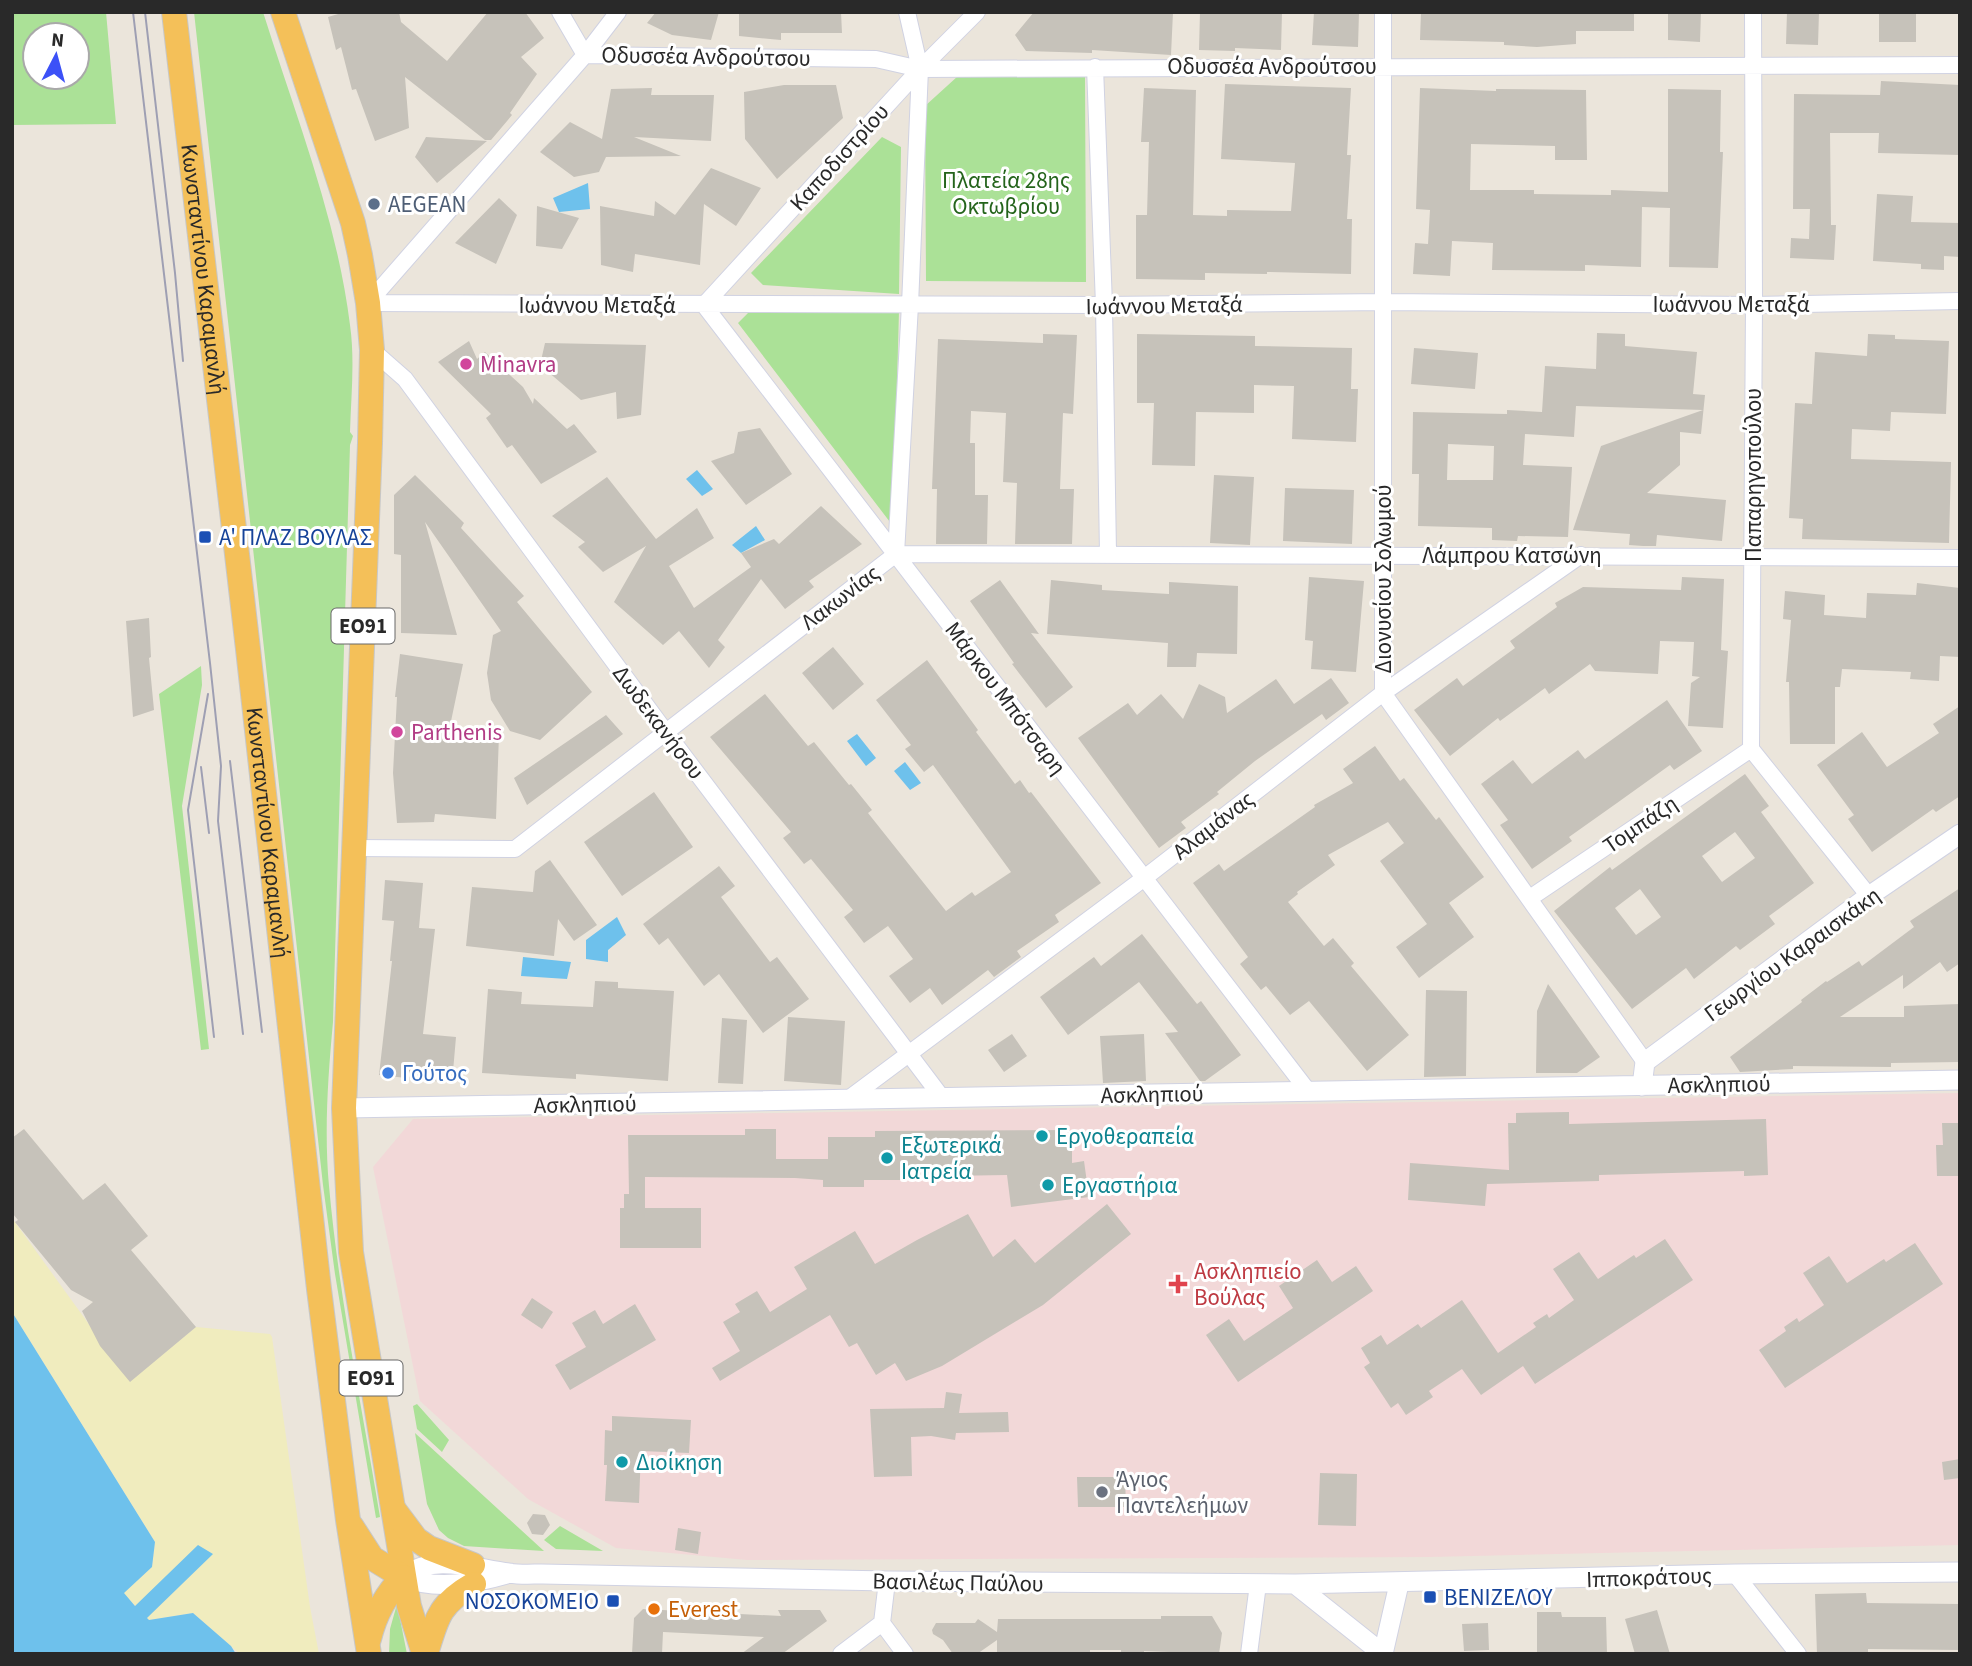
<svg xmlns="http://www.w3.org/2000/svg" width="1972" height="1666" viewBox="0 0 1972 1666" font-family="'Source Sans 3',sans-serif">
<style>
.medical{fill:#f2d8d8}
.green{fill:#abe197;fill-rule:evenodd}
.sand{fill:#f0ecbe}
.water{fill:#6ec1ec}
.building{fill:#c6c2ba;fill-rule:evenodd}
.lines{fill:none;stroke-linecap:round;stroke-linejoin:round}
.minor-casing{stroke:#d0d2e2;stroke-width:18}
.tertiary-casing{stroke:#d0d2e2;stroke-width:21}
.trunk-casing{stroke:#c7c7c7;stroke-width:26}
.minor{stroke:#fff;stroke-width:16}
.tertiary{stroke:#fff;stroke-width:19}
.trunk{stroke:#f4c059;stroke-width:24}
.tram{stroke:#9e9fb3;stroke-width:2}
.service-dot{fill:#5c6f8a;stroke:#fff;stroke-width:2.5}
.hotel-dot{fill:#d1479c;stroke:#fff;stroke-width:2.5}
.transit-dot{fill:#1a4fb4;stroke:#fff;stroke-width:2.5}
.shop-dot{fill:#3f7fe0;stroke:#fff;stroke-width:2.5}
.culture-dot{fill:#0f9aa8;stroke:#fff;stroke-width:2.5}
.health-dot{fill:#e0444e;stroke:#fff;stroke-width:2.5}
.worship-dot{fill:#6b7280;stroke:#fff;stroke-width:2.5}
.food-dot{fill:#e8710a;stroke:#fff;stroke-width:2.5}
.labels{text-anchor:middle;stroke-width:6;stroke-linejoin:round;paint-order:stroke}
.shield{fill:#fff;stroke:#696969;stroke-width:2}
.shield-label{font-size:21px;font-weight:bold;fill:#292929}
.street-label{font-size:23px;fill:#292929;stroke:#fff}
.park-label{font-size:23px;fill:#24641b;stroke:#fff}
.service-label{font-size:23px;fill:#4e5e75;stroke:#fff;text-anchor:start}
.hotel-label{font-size:23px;fill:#b23c85;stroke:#fff;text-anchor:start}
.transit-label{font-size:23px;fill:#164399;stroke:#fff;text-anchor:start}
.shop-label{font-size:23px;fill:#366cbe;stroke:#fff;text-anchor:start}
.culture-label{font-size:23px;fill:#0d838f;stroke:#fff;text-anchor:start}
.health-label{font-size:23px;fill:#be3a42;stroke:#fff;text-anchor:start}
.worship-label{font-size:23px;fill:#5b616d;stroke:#fff;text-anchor:start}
.food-label{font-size:23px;fill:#c56008;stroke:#fff;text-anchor:start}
</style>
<rect width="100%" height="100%" fill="#ebe5db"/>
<path class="medical" d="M1960 1093V1545L1430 1557 747 1560 616 1548 528 1499 420 1401 373 1167 413 1119Z"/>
<path class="green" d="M12 12H106L116 124 12 125ZM77 35V77H35V35Z
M194 12H263C295 114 337 219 350 325 355 360 351 397 350 432L353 436 350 445 333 1022C328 1076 324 1132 329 1186 339 1297 362 1407 380 1517L376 1518 335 1274 323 1185Z
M958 76H1085L1086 282 926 281 925 106Z
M882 137 901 147 899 294 763 285 751 273Z
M899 311 893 526 738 323 748 313Z
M201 666 202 685 182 806 209 1049 201 1050 159 694Z
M417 1404 449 1440 442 1452 417 1429 413 1406Z
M415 1433 544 1551 464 1546 448 1538 439 1530 427 1504Z
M560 1526 603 1551 556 1549 544 1540Z
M397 1604 407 1654H389L390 1629Z"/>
<path class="sand" d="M12 1218 130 1381 196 1327 270 1334 272 1337 310 1607 319 1654H240L193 1613 149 1620 123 1593 152 1567 155 1542 12 1312Z"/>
<path class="water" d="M588 183 590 209 559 212 553 198Z
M697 470 713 489 702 496 686 479Z
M756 526 765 540 741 553 732 545Z
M857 734 876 758 866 766 847 741Z
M905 762 921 783 910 790 894 771Z
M617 917 626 935 608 950V962L586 959V940Z
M523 957 571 962 567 979 521 976Z
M12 1312 155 1542 152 1567 124 1593 135 1606 198 1545 213 1554 147 1618 149 1620 193 1613 231 1646 236 1654H12Z"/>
<path class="building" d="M345 12H399L401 22 447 61 488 12H525L544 38 521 57 537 74 510 113 512 115 491 140H485L405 77 409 128 375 141 356 89 352 90 341 47 336 50 328 17Z
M656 12H719L711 40 672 35 647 23Z
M739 12H841L842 33H781V40L739 36Z
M1034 12H1173L1171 55 1092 50V53L1026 51 1015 35Z
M1200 12H1282L1281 50 1235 48V51L1199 50Z
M1314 12H1359L1358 47 1312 45Z
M1421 12H1634V31H1576V44L1537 47 1504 45V42L1420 40Z
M1668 12H1701L1700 42 1668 40Z
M1787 12H1819L1818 45 1786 44Z
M1879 12H1916V42H1879Z
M1881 81 1960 85V155L1878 153 1879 133H1830L1831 225H1836L1834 260 1790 258 1791 238 1809 239 1810 209H1793L1794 94 1880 95Z
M1225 84 1351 88 1347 155H1351L1347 219H1352L1351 274 1267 272V274L1205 273V280L1136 279V215H1147L1149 142H1141L1144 88 1196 90 1193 215 1227 216V210L1291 211 1295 163 1221 159Z
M784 85H836L843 118 777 179 745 139 744 92Z
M652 88 651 95H714L711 141 634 137 681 156 606 157 599 172 574 177 540 152 570 122 602 139 611 89Z
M1420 88 1496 91V89L1586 90 1587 160H1555V146L1471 144 1470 190H1534V194L1611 195V190L1668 192V89L1721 90 1720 152H1723L1718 268 1669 267 1670 208 1642 207 1641 267 1585 265V271L1492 270 1493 243 1452 241 1450 276 1413 274 1415 243 1428 244 1430 210 1416 209Z
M426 137 487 141 437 183 415 157Z
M711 168 761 188 736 226 704 204 700 265 635 254 633 272 601 265 600 206 654 216 655 201 675 215Z
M1877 194 1913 196 1911 222 1960 223V257L1944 256V270L1921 269V264L1873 261Z
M499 198 517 215 496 264 455 243Z
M537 206 579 218 562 249 536 246Z
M1597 333 1625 334V346L1697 352 1693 394 1705 395 1701 434 1680 432V465L1647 493 1726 500 1722 541 1657 535 1656 546H1643L1629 545 1630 534 1573 530 1601 446 1703 410 1576 406 1574 437 1525 434 1523 465 1572 467 1568 537 1518 536 1517 541 1492 540V528L1418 526 1419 474H1412L1413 412 1507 414V410L1542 412 1545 366 1596 369ZM1448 444 1494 446 1493 480H1447Z
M1043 334 1077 335 1073 414 1063 413 1060 489H1074L1072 544H1015L1017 483 1003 482 1006 413 971 411 970 443H975V495H988L987 544H936L937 489H932L938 339 1043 343Z
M1137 334 1255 336V346L1352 348 1351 389H1358L1356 442 1292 439 1294 386 1254 385V413L1196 412 1195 466 1152 465 1154 403H1137Z
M1868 334 1895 335V339L1949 341 1946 414 1891 412 1890 431 1852 429 1851 459 1951 462 1949 543 1802 539 1803 519 1789 518 1795 403 1812 404 1815 352 1867 356Z
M469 341 477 359 485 352 523 387 533 404 534 398 567 429 574 424 597 452 541 484 512 445 507 448 486 418 491 414 438 362Z
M545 343 646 345 641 415 617 419 616 392 581 400 540 365Z
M1414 348 1478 353 1475 389 1411 384Z
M760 428 792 474 746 505 711 461 734 453 738 432Z
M415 475 464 523 461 528 524 596 517 602 592 692 540 740 510 731 491 700 487 673 493 635 501 631 425 522 457 635 401 633V555L394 554V495Z
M1214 475 1254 477 1250 545 1210 543Z
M607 477 656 539 697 508 714 538 669 566 694 608 751 567 741 553 774 539 779 544 821 506 862 544 809 581 814 587 785 609 761 579 718 640 725 647 709 668 679 631 663 645 614 602 646 546 603 572 578 547 585 542 552 516Z
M1285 488 1354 490 1352 544 1283 541Z
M1309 577 1364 581 1356 672 1311 669 1313 641 1305 640Z
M1682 577 1724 579 1721 650 1728 651 1723 728 1688 726 1691 683 1700 677 1692 676 1694 642 1660 641 1658 674 1595 671 1590 664 1549 694 1545 688 1500 721 1498 718 1450 756 1414 710 1457 678 1463 686 1515 648 1510 641 1557 607 1555 603 1583 587 1681 590Z
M1000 580 1039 634 1031 633 1073 687 1046 708 1012 664 1014 663 970 601Z
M1051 580 1102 585V590L1169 594V582L1238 586 1237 654 1197 653 1196 667H1167L1168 643 1047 634Z
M1917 583 1960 588V657L1940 656 1939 681 1910 679 1911 672 1842 669 1840 687H1835V744H1790L1789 682H1786L1791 620 1783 619 1785 591 1825 595 1824 615 1866 618 1867 593 1916 595Z
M149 618 151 657 149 658 154 710 133 717 126 621Z
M833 647 864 684 833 710 802 673Z
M400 654 463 664 450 726 499 734 496 819 435 814 434 822 397 823 393 773 397 697H395Z
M927 660 978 730 976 732 1015 784 1020 780 1029 793 1031 792 1101 883 1055 915 1059 922 1017 951 1021 957 994 977 988 970 942 1005 930 988 910 1003 889 976 913 959 888 926 864 943 844 917 853 910 811 859 804 864 783 838 791 832 710 737 765 694 808 746 814 742 849 785 851 784 872 810 868 813 946 911 972 892 975 896 1011 872 933 765 924 772 905 749 911 745 876 700Z
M1331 678 1349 703 1326 720 1322 714 1255 761 1217 792 1219 794 1181 822 1186 828 1159 848 1078 738 1128 703 1137 715 1161 694 1183 719 1199 684 1225 697 1227 713 1276 679 1294 704Z
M1667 700 1702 751 1674 770 1670 765 1617 803 1569 837 1572 841 1532 869 1500 825 1508 820 1481 784 1513 760 1532 784 1578 750 1585 759Z
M1960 706V796L1936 812 1933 809 1872 852 1848 819 1854 815 1817 765 1862 732 1887 767 1939 733 1933 724Z
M606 715 623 734 527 805 514 778Z
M1375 746 1400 781 1404 778 1436 820 1439 817 1484 877 1449 903 1474 937 1419 978 1396 947 1427 924 1380 861 1404 843 1388 822 1328 855 1335 865 1297 892 1298 894 1288 902 1324 946 1333 938 1354 963 1351 966 1409 1035 1367 1071 1309 1001 1290 1015 1266 986 1261 990 1240 964 1248 957 1193 883 1219 864 1224 871 1315 807 1314 805 1353 783 1343 769Z
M1745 774 1769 806 1761 812 1814 883 1769 916 1775 924 1740 950 1736 946 1694 979 1686 968 1632 1009 1554 911 1610 867 1612 870ZM1735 832 1755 858 1722 882 1702 856ZM1640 889 1661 917 1636 935 1615 908Z
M654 792 693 847 622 896 584 842Z
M550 860 597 925 574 941 558 919 554 956 466 946 472 887 533 892 535 871Z
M719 866 735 886 721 897 770 962 777 957 809 999 763 1033 719 974 704 986 668 938 659 945 643 924Z
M385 880 423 883 419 928 435 929 423 1034 456 1037 452 1083 379 1075 392 961H390L394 921 382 920Z
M1960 888V963L1947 972 1940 962 1903 989V975L1840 1017H1904V1006L1960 1004V1062L1891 1063V1067L1793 1066V1069L1740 1072 1730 1057 1802 1002 1801 1000 1826 981 1827 982 1859 961 1862 966 1914 927 1910 921Z
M1142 934 1197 1004 1201 1001 1241 1055 1205 1081H1200L1165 1033 1178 1032 1139 982 1068 1035 1040 997 1094 957 1101 966Z
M595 981 618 982V988L674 991 668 1081 576 1074V1079L482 1073 488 989 522 992 521 1004 593 1007Z
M1548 984 1600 1057 1577 1073H1536L1537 1011Z
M1426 990 1467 991 1466 1076 1424 1077Z
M788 1017 845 1021 841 1085 784 1081Z
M722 1018 747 1020 743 1084 718 1083Z
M1012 1034 1027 1056 1004 1072 988 1050Z
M1144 1034 1146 1081 1103 1083 1100 1036Z
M1569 1112V1124L1766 1119 1768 1175 1744 1176V1171L1599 1175V1181L1487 1184 1485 1206 1408 1200 1410 1163 1509 1170 1508 1123H1516V1113Z
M1942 1123H1960V1176H1937L1936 1145H1943Z
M24 1129 83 1200 105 1183 148 1236 131 1250 196 1327 130 1382 100 1346 82 1311 93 1302 71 1290 15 1222 18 1220 12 1213V1138Z
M745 1129H776V1159H828V1137H875V1131L1072 1130V1163L1084 1161 1089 1197 1011 1207 1007 1175 946 1176V1180H864V1187H823V1180L795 1178 645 1177V1208H701V1248H620V1208H624V1194H629L628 1135H745Z
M1107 1204 1131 1234 1043 1305 942 1366 906 1381 895 1363 876 1375 857 1343 849 1347 830 1315 720 1381 712 1368 740 1351 723 1322 740 1312 735 1304 757 1291 770 1312 807 1289 794 1267 855 1231 875 1264 917 1240 968 1214 993 1257 1015 1239 1035 1263Z
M1665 1239 1693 1280 1535 1384 1523 1366 1481 1395 1462 1369 1429 1391 1433 1397 1406 1415 1398 1403 1391 1408 1364 1367 1370 1363 1361 1348 1381 1335 1387 1345 1418 1324 1421 1328 1462 1300 1498 1353 1536 1327 1533 1323 1547 1314 1549 1318 1574 1300 1553 1269 1579 1252 1598 1279 1634 1255 1636 1258Z
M1915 1243 1943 1284 1785 1388 1759 1350 1786 1331 1784 1327 1797 1318 1799 1322 1824 1305 1803 1273 1829 1256 1847 1283 1884 1259 1886 1262Z
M1317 1260 1332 1282 1356 1266 1373 1291 1238 1382 1206 1335 1229 1319 1244 1341 1293 1308 1279 1286Z
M532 1298 553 1312 542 1329 521 1315Z
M635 1304 656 1340 570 1390 555 1365 586 1347 572 1323 595 1310 603 1324Z
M946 1392 962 1394 959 1413 1008 1412 1009 1432 956 1433 955 1440 931 1436 911 1437 912 1476 874 1477 870 1409 944 1408Z
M612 1416 691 1420 689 1453 641 1451 639 1503 605 1501 607 1465H604L605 1430 612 1431Z
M1960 1459V1478L1944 1480 1942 1462Z
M1320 1473 1357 1474 1356 1526 1318 1525Z
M1077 1477H1125L1126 1507H1078Z
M533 1514 545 1515 550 1525 543 1535 532 1534 527 1523Z
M678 1528 701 1532 698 1554 675 1550Z
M1866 1593 1867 1603 1960 1604V1650L1868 1649V1654H1817L1815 1594Z
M643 1609 781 1616 778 1610H820L827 1621 782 1654H741L764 1637 663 1632 662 1654H632L634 1618Z
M1657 1610 1670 1654H1635L1625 1619Z
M1537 1612H1561L1562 1617H1606L1607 1654H1537Z
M1161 1616H1212L1222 1633 1219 1654 1144 1651V1654H1121V1650H1090V1654H997V1640L977 1654H953L943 1640 933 1634 932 1630 936 1623H975L978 1619 997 1632 998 1619H1161Z
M1488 1623 1489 1650 1464 1651 1462 1624Z"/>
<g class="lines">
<g class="minor-casing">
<path id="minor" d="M560 12 585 55 876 59 920 69 1960 65
M977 12 920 69 704 305 1308 1091
M1383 12V693L1645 1062
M1753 12 1754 305 1751 749 1869 896
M1095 67 1104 305 1108 554
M368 303 1104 305 1384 302 1754 305 1960 301
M368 303 585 55 618 12
M372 350 405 379 665 731 943 1099
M896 554 1960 558
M354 848 515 849 896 554 910 305 920 69 907 12
M1530 898 1751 749
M847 1100 1143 879 1383 693 1581 555
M1735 1574 1798 1654
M882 1623 905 1654
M841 1654 882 1623 887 1581
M1249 1654 1258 1584"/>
</g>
<g class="tertiary-casing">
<path id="tertiary" d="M1642 1086 1645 1062 1869 896 1960 834
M344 1108 1960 1080
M510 1573C476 1583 437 1591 403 1577 434 1552 474 1569 509 1573 520 1575 532 1574 542 1574L887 1581 1295 1584 1735 1574 1960 1572
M1295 1584 1383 1654
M1383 1654 1399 1584"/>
</g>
<g class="trunk-casing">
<g id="trunk">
<path id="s1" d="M174 12 248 649 319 1289 348 1520 369 1654"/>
<path d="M283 12 353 223 360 255 368 303 372 350 370 443 344 1108 351 1252 409 1606 424 1654"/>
<path d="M395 1511 416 1539 429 1548 473 1565"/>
<path d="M352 1527 372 1558 403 1577"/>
<path d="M369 1639C375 1614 385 1595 403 1577"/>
<path d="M426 1654C437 1617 439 1604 474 1584"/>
</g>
</g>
<use href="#minor" class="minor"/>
<use href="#tertiary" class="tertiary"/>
<use href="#trunk" class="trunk"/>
<path class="tram" d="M133 12 210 663 221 766 218 821 243 1034
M145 12 175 273 183 361
M208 694 188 810 214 1037
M230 761 262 1032
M201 767 209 833"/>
</g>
<circle class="service-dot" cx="374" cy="204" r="7"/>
<g class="hotel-dot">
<circle cx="466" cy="364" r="7"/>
<circle cx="397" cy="732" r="7"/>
</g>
<g class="transit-dot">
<rect x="198" y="530" width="14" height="14" rx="3.5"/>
<rect x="1423" y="1590" width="14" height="14" rx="3.5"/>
<rect x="606" y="1594" width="14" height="14" rx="3.5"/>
</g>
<circle class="shop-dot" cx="388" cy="1073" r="7"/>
<g class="culture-dot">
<circle cx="1042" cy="1136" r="7"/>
<circle cx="887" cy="1158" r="7"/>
<circle cx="1048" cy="1185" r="7"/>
<circle cx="622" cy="1462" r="7"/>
</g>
<path class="health-dot" d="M1174.5 1273.5h7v7h7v7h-7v7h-7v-7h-7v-7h7z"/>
<circle class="worship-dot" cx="1102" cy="1492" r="7"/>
<circle class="food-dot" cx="654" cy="1609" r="7"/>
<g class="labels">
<g class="shield">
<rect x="331.5" y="608.5" width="63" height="35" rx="5"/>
<rect x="339.5" y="1360.5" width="63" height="35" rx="5"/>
</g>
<g class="shield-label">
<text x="363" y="633">ΕΟ91</text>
<text x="371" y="1385">ΕΟ91</text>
</g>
<g class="street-label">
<text transform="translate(706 56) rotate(1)" y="8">Οδυσσέα Ανδρούτσου</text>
<text x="1272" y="74">Οδυσσέα Ανδρούτσου</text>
<text transform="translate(839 157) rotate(-48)" y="8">Καποδιστρίου</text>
<text dy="8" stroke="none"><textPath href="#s1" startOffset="259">Κωνσταντίνου Καραμανλή</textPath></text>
<text x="1731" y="312">Ιωάννου Μεταξά</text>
<text x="597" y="313">Ιωάννου Μεταξά</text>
<text transform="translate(1164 305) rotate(-1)" y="8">Ιωάννου Μεταξά</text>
<text transform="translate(1753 475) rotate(-90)" y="8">Παπαρηγοπούλου</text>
<text x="1512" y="563">Λάμπρου Κατσώνη</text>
<text transform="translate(1383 579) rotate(-90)" y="8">Διονυσίου Σολωμού</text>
<text transform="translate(840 597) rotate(-37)" y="8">Λακωνίας</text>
<text transform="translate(1006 698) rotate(53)" y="8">Μάρκου Μπότσαρη</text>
<text transform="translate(659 722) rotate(53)" y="8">Δωδεκανήσου</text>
<text transform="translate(1640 824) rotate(-34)" y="8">Τομπάζη</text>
<text transform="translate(1213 825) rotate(-38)" y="8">Αλαμάνας</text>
<text dy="8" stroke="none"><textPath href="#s1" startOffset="826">Κωνσταντίνου Καραμανλή</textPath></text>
<text transform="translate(1792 954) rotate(-36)" y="8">Γεωργίου Καραισκάκη</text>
<text transform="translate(1719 1084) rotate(-1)" y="8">Ασκληπιού</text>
<text transform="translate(1152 1094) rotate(-1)" y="8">Ασκληπιού</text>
<text transform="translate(585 1104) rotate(-1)" y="8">Ασκληπιού</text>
<text transform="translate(1649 1577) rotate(-2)" y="8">Ιπποκράτους</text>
<text transform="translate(958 1582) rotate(1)" y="8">Βασιλέως Παύλου</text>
</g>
<g class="park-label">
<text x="1006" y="188">Πλατεία 28ης<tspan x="1006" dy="26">Οκτωβρίου</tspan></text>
</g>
<g class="service-label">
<text x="388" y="212">AEGEAN</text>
</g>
<g class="hotel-label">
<text x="480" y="372">Minavra</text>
<text x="411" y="740">Parthenis</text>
</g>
<g class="transit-label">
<text x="219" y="545">Α' ΠΛΑΖ ΒΟΥΛΑΣ</text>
<text x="1444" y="1605">ΒΕΝΙΖΕΛΟΥ</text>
<text x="599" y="1609" text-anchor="end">ΝΟΣΟΚΟΜΕΙΟ</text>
</g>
<g class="shop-label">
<text x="402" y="1081">Γούτος</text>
</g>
<g class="culture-label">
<text x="1056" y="1144">Εργοθεραπεία</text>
<text x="901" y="1153">Εξωτερικά<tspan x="901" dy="26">Ιατρεία</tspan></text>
<text x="1062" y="1193">Εργαστήρια</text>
<text x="636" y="1470">Διοίκηση</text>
</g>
<g class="health-label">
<text x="1194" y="1279">Ασκληπιείο<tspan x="1194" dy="26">Βούλας</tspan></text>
</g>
<g class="worship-label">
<text x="1116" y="1487">Άγιος<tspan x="1116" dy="26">Παντελεήμων</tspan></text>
</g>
<g class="food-label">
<text x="668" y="1617">Everest</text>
</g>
</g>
<rect width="1972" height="1666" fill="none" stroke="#292929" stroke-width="28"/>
<g transform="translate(56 56) rotate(6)"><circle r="33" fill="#ffffff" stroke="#a9a9a9" stroke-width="2"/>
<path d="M0-5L12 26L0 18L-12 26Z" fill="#3c51f7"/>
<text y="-10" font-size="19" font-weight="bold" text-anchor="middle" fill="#292929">N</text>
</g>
</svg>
